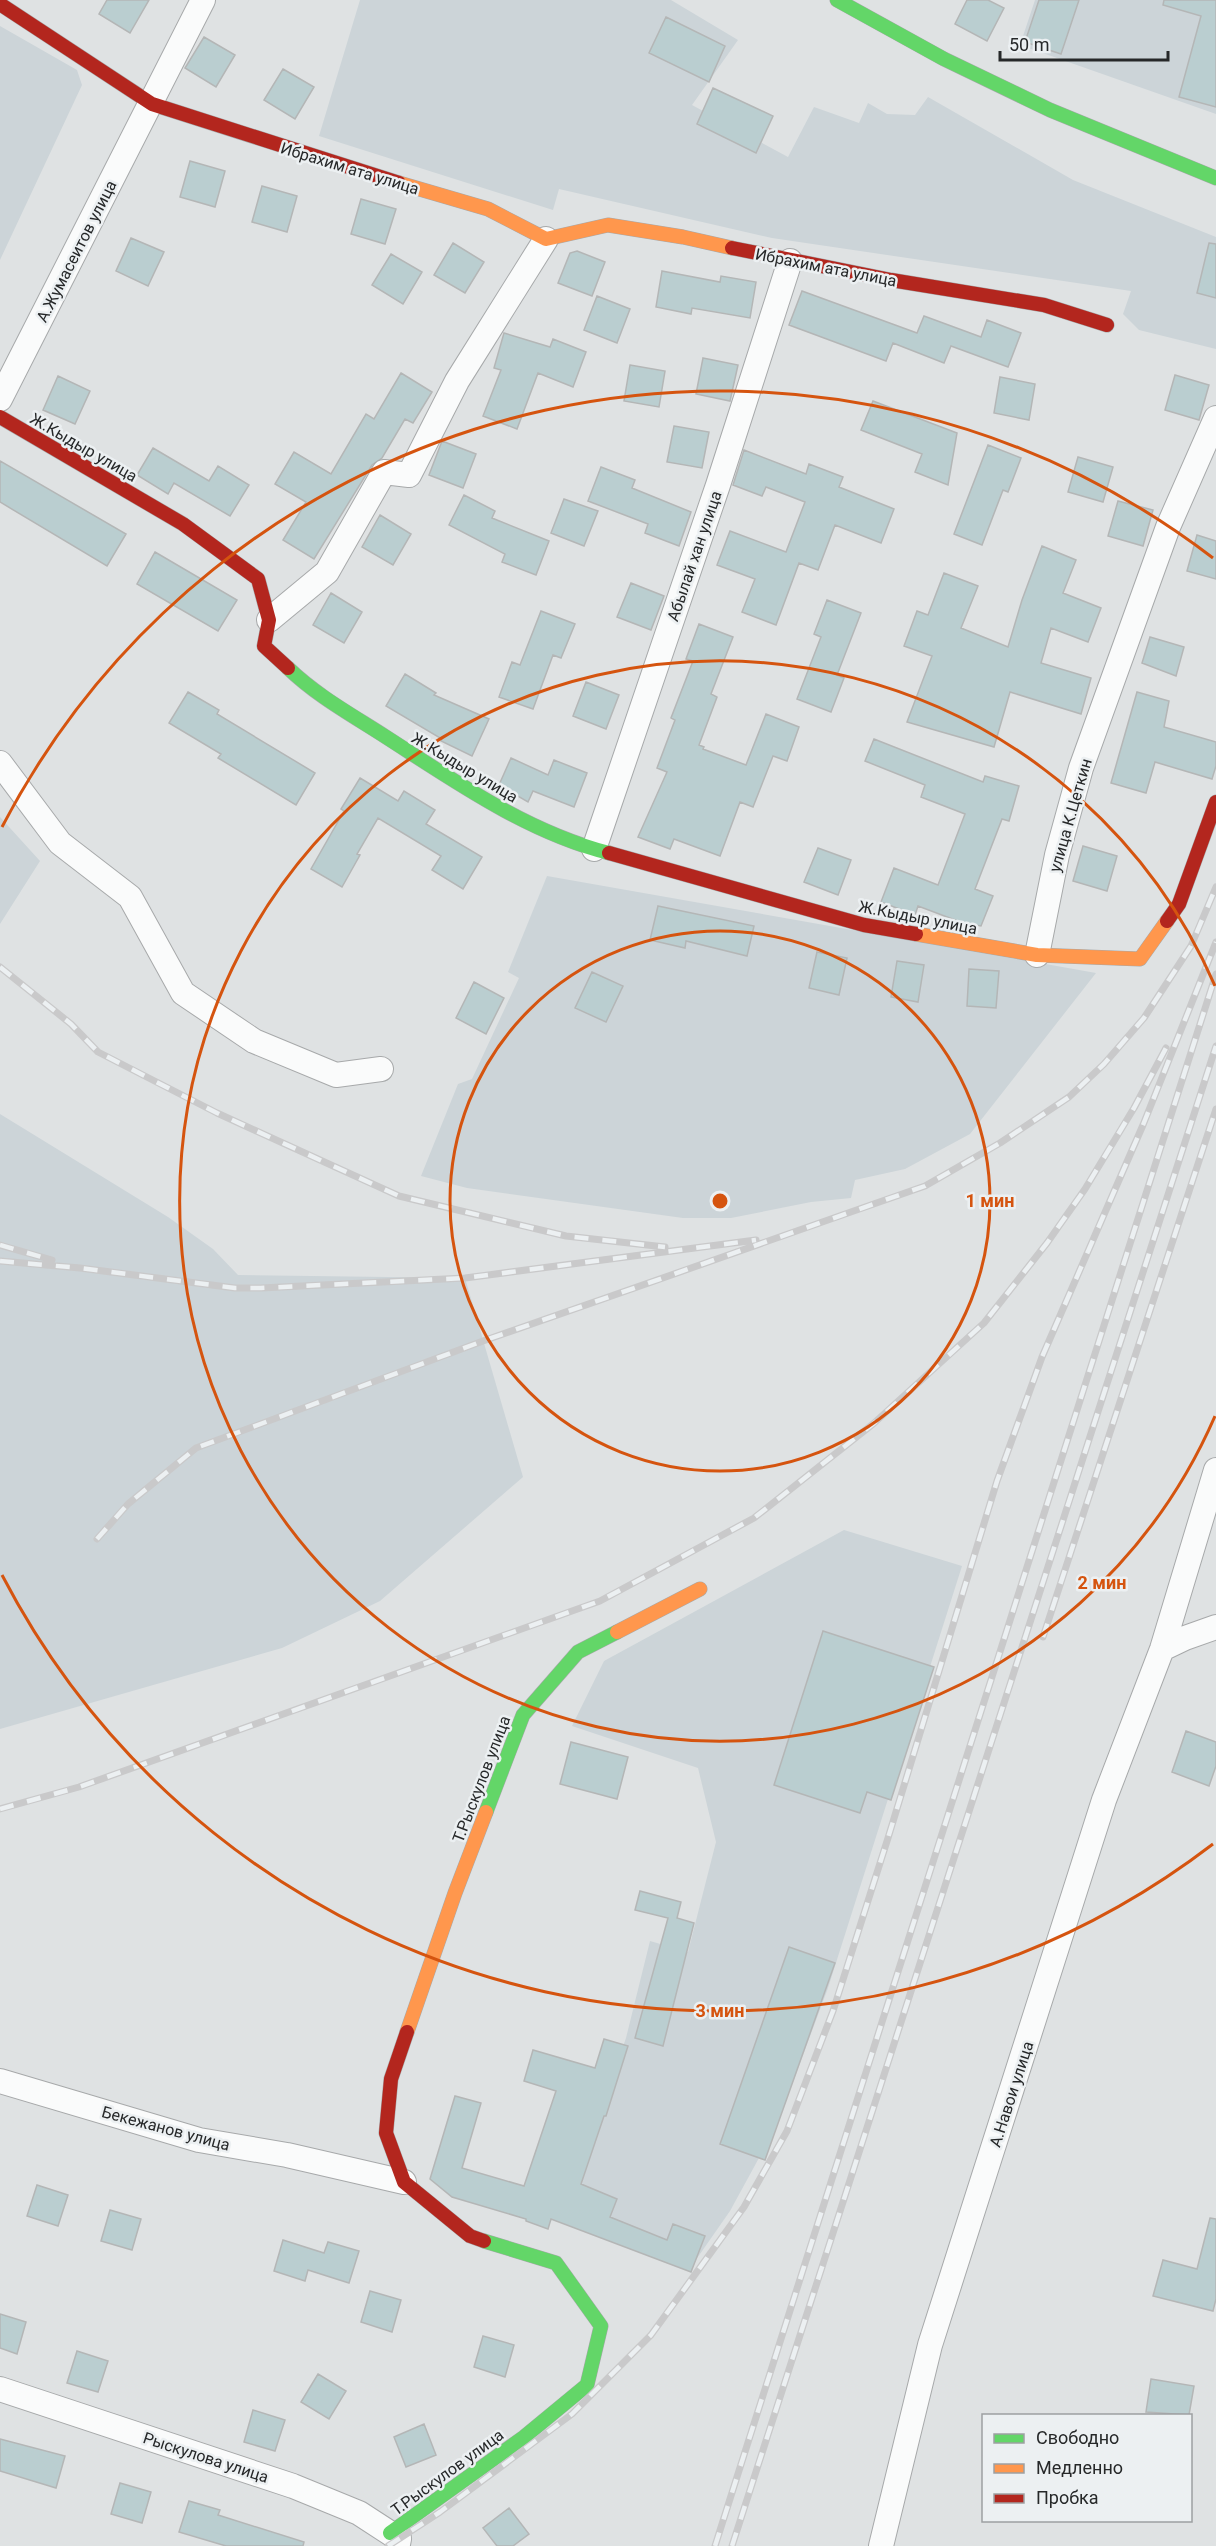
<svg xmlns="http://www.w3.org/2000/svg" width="1216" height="2546" viewBox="0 0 1216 2546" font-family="Roboto,sans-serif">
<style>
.built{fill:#ccd4d8}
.building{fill:#baced0;stroke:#b4b6b6;stroke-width:1.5}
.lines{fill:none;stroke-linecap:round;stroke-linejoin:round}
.street-casing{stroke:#a7a9aa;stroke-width:26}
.fast-casing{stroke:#a7a9aa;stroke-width:15}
.slow-casing{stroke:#a7a9aa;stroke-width:15}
.jam-casing{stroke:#a7a9aa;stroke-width:15}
.street{stroke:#fafbfb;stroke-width:24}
.fast{stroke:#63d668;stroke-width:14}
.slow{stroke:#ff974d;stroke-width:14}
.jam{stroke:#b3261e;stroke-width:14}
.rail-casing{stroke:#c9c9ca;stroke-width:7}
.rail{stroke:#ecf0f2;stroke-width:4.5;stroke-dasharray:14;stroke-linecap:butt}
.ring{fill:none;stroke:#d5540f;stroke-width:3}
.labels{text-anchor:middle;stroke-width:5;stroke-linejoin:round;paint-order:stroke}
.street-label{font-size:16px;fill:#262829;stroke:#ecf0f2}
.centre{fill:#d5540f;stroke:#ecf0f2;stroke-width:3}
.ring-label{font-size:18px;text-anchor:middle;font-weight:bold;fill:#d5540f;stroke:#ecf0f2;stroke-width:5;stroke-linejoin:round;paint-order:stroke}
</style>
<rect width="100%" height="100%" fill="#dfe2e3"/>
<path class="built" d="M360 0H671L738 40 692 105 788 157 814 107 859 123 868 103 887 114 915 115 928 97 1073 180 1216 237V349L1139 330 1123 314 1131 291 772 238 559 189 553 210 319 136Z
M1035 0H1216V114L1020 45Z
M0 26 77 70 82 85 0 260Z
M0 817 40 861 0 924Z
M547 876 1096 973 970 1134 905 1169 855 1180 851 1198 811 1202 731 1218H683L467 1188 421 1176 458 1084 472 1079 519 978 508 972Z
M0 1114 168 1217 213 1249 238 1275 465 1278 523 1477 380 1601 282 1648 0 1729Z
M844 1530 962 1566 828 1988 777 2125 730 2211 693 2264 568 2219 601 2108 626 2038 650 1941 688 1952 716 1842 698 1768 572 1726 604 1661Z"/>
<path class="building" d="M107 0H149L130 33 99 14Z
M967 0H988L1004 8 987 41 955 24Z
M1039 0H1079L1061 54 1025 42Z
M1164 0H1216V107L1179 97 1201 16 1163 5Z
M666 17 725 46 709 82 649 53Z
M204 37 235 55 216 87 185 68Z
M283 69 314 87 295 119 264 100Z
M713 88 773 116 756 153 697 124Z
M190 161 225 171 215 207 180 197Z
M262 186 297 196 287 232 252 222Z
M361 199 396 209 385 244 351 234Z
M131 238 164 252 148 286 116 271Z
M453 243 484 262 465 293 434 275Z
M1209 243 1216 244V298L1197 293Z
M577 251 605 262 592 296 558 283 570 253Z
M391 254 422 272 403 304 372 285Z
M662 271 720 282 721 276 756 282 750 318 692 308 691 314 656 307Z
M802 291 917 333 924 316 981 337 987 320 1021 333 1008 367 951 346 944 363 893 343 886 361 789 325Z
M597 296 630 309 617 343 584 330Z
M504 333 550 347 553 339 586 352 573 387 538 373 517 429 483 416 501 370 494 368Z
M703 358 738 365 730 401 696 394Z
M630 365 665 371 659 407 624 401Z
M401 373 432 392 413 423 405 419 382 458 372 465 314 559 283 540 306 502 275 484 294 452 331 474 366 414 374 419Z
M1175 375 1209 385 1199 420 1165 410Z
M58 376 90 391 75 424 43 410Z
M1000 377 1035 384 1029 420 994 413Z
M873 401 957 433 948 485 915 472 922 454 861 430Z
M674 426 709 432 702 468 667 462Z
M442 441 476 454 463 488 429 475Z
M988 445 1021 458 1008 492 1003 490 982 545 954 534Z
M153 448 209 481 218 466 249 485 230 516 174 483 168 494 137 475Z
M744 450 806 474 809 464 843 477 839 487 894 509 881 543 835 525 818 570 799 563 776 625 742 612 755 579 717 565 730 531 786 552 805 502 766 487 762 496 733 485Z
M1078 457 1113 467 1103 502 1068 492Z
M0 461 126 534 107 566 0 502Z
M601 467 635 480 632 488 691 512 679 546 645 533 648 524 588 501Z
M464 495 495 511 492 518 549 541 536 575 502 562 505 554 449 525Z
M564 499 598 511 584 546 551 533Z
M1118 501 1153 510 1143 546 1108 536Z
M380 515 411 534 393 565 362 547Z
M1197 535 1216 541V579L1187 571Z
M1042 546 1076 560 1063 593 1101 608 1088 642 1051 628 1041 663 1091 678 1081 714 1010 692 994 747 907 722 932 656 904 646 917 611 928 615 944 573 978 586 961 628 1008 647 1022 600Z
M155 552 237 600 218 631 137 584Z
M631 583 664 596 651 630 617 617Z
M331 593 362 612 344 643 313 625Z
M827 600 861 613 837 675 844 678 831 712 797 699 821 637 814 634Z
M541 611 575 624 561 658 553 655 533 709 499 697 512 662 520 665Z
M699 624 733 637 711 694 717 697 699 745 704 747 703 749 746 765 766 714 799 727 787 761 773 756 753 807 740 802 720 856 674 839 670 849 638 837 667 772 657 768 675 720 671 718 693 661 686 659Z
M1150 637 1184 647 1176 676 1142 663Z
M405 674 436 693 434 695 489 719 472 756 441 741 442 739 386 706Z
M586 682 619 695 606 729 573 716Z
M188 692 219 710 217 714 315 773 296 805 218 758 221 754 169 723Z
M1137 692 1169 701 1164 727 1216 742V766L1212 779 1155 762 1146 793 1111 783Z
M874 739 983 782 985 776 1019 786 1009 821 1002 819 975 889 993 896 981 926 963 923 918 906 915 915 881 902 894 868 938 885 965 814 921 797 925 785 865 761Z
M511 758 548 775 554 760 587 773 574 807 533 791 528 802 499 785Z
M360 778 398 801 404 791 435 810 426 824 482 857 463 889 432 870 441 856 378 818 357 854 360 855 342 887 311 869 344 811 341 809Z
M1083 846 1117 856 1107 891 1073 881Z
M818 848 851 860 838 895 804 882Z
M658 906 754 926 747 956 686 941 685 948 650 940Z
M817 952 847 958 839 995 809 988Z
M897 961 924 965 918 1002 891 997Z
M969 969 999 971 996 1008 967 1006Z
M592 972 623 986 606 1022 575 1008Z
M474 982 504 998 486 1034 456 1018Z
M823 1631 934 1667 891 1800 867 1792 860 1813 774 1785Z
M1186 1731 1216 1742V1766L1209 1786 1172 1772Z
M571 1742 628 1757 617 1799 560 1784Z
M640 1891 681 1902 677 1918 694 1923 663 2046 635 2038 668 1918 635 1910Z
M789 1947 835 1963 765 2160 720 2144Z
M604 2039 628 2046 606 2116H604L581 2184 617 2199 610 2217 667 2240 673 2224 705 2236 691 2272 551 2219 548 2229 526 2221V2219L452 2197 430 2179 455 2096 481 2103 462 2168 524 2186 556 2091 524 2081 533 2050 595 2068Z
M37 2185 68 2195 58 2226 27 2216Z
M110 2210 141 2219 132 2250 101 2241Z
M1210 2218 1216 2219V2299L1213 2311 1153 2296 1163 2260 1197 2269Z
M283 2240 324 2253 328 2242 359 2251 349 2283 308 2270 305 2281 274 2271Z
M370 2291 401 2300 392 2332 361 2322Z
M0 2314 26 2322 17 2354 0 2348Z
M483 2336 514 2345 505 2377 474 2367Z
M77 2351 108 2361 98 2392 67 2383Z
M318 2374 346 2391 329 2419 301 2402Z
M1151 2379 1194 2386 1189 2415 1146 2412Z
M253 2410 285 2420 275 2451 244 2442Z
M424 2424 436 2455 406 2467 394 2437Z
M0 2439 65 2456 56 2488 0 2471Z
M120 2483 151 2492 142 2523 111 2514Z
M189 2501 220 2510 218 2515 304 2542 303 2546H226L179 2532Z
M509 2508 529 2534 513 2546H497L483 2528Z"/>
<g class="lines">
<g class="street-casing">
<path id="street" d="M0 399 203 0
M269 620 327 572 384 472 409 475 457 381 546 239
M0 763 60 843 130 897 183 993 254 1041 336 1075 381 1069
M594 849 718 485 790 261
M1037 955 1057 855 1081 768 1168 527 1216 418
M1162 1649 1185 1638 1216 1627
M0 2081 199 2140 287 2155 404 2182
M0 2389 293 2486 359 2513 399 2539 398 2544
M881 2546 930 2345 1104 1800 1162 1649 1216 1470"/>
</g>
<g class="fast-casing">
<path id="fast" d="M837 0 944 59 1050 110 1216 178
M288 668C317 696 352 715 386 737 456 782 527 832 609 853
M486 1812 523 1715 578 1652 617 1632
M390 2533 524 2437 587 2385 601 2326 556 2263 484 2241"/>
</g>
<g class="slow-casing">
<path id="slow" d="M399 183 488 209 546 239 608 225 683 237 732 248
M916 934 1037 955 1140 959 1167 921
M617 1632 700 1589
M407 2032 455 1893 486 1812"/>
</g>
<g class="jam-casing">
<path id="jam" d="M0 4 152 104 399 183
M732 248 891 280 1044 305 1107 325
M0 417 183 524 258 579 269 620 264 646 288 668
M609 853 864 925 916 934
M1167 921 1179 904 1216 802
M407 2032 391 2079 386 2133 404 2182 470 2236 484 2241"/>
</g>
<use href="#street" class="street"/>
<use href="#fast" class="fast"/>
<use href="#slow" class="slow"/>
<use href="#jam" class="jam"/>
<g class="rail-casing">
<path id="rail" d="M0 967 71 1024 98 1052 217 1113 399 1196 566 1236 665 1247
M0 1245 52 1260
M0 1261 80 1268 235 1288H261L465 1278 756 1240
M97 1539 128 1504 196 1448 483 1341 925 1186 1000 1143 1069 1097 1104 1064 1144 1018 1191 946 1216 887
M1043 1637 1216 1109
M0 1809 79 1787 600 1601 754 1518 873 1424 984 1323 1047 1243 1085 1189 1134 1108 1166 1048
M388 2546 440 2512 572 2414 651 2335 744 2207 787 2131 833 2011 888 1838 997 1481 1042 1357 1143 1125 1216 942
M715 2546 1216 974
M732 2546 1216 1046"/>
</g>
<use href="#rail" class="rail"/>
</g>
<g class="ring">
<circle cx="720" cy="1201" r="270"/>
<path d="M1215 1416A540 540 0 1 1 1215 986"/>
<path d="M1213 1844A810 810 0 0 1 2 1575M2 827A810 810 0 0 1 1213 558"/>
</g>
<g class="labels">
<g class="street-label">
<text transform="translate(350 168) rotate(17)" y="6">Ибрахим ата улица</text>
<text transform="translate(76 251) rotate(-63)" y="6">А.Жумасеитов улица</text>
<text transform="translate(826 267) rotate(11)" y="6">Ибрахим ата улица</text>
<text transform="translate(84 447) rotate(30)" y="6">Ж.Кыдыр улица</text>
<text transform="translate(694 556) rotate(-71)" y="6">Абылай хан улица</text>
<text transform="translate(465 767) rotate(31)" y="6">Ж.Кыдыр улица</text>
<text transform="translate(1070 815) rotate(-74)" y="6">улица К.Цеткин</text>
<text transform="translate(918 917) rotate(11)" y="6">Ж.Кыдыр улица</text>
<text transform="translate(481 1779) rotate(-69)" y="6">Т.Рыскулов улица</text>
<text transform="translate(1011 2094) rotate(-72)" y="6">А.Навои улица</text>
<text transform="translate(166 2128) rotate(15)" y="6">Бекежанов улица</text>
<text transform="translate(206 2457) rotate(18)" y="6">Рыскулова улица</text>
<text transform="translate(447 2472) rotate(-36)" y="6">Т.Рыскулов улица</text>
</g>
</g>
<circle cx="720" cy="1201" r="9" class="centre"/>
<g class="ring-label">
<text x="990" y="1207">1 мин</text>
<text x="1102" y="1589">2 мин</text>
<text x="720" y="2017">3 мин</text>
</g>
<rect x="982" y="2414" width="210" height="108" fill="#ecf0f2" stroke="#9da0a2" stroke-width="1.5"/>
<rect x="994" y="2434" width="30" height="9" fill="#63d668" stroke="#9da0a2" stroke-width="1.5"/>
<text x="1036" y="2444" font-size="18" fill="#262829">Свободно</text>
<rect x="994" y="2464" width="30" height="9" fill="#ff974d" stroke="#9da0a2" stroke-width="1.5"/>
<text x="1036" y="2474" font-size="18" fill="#262829">Медленно</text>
<rect x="994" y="2494" width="30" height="9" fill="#b3261e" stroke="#9da0a2" stroke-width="1.5"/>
<text x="1036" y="2504" font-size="18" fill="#262829">Пробка</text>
<path d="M1000 51v9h168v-9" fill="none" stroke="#262829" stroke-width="3"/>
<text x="1009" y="51" font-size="18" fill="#262829" stroke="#ecf0f2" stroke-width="4.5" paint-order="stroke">50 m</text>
</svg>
